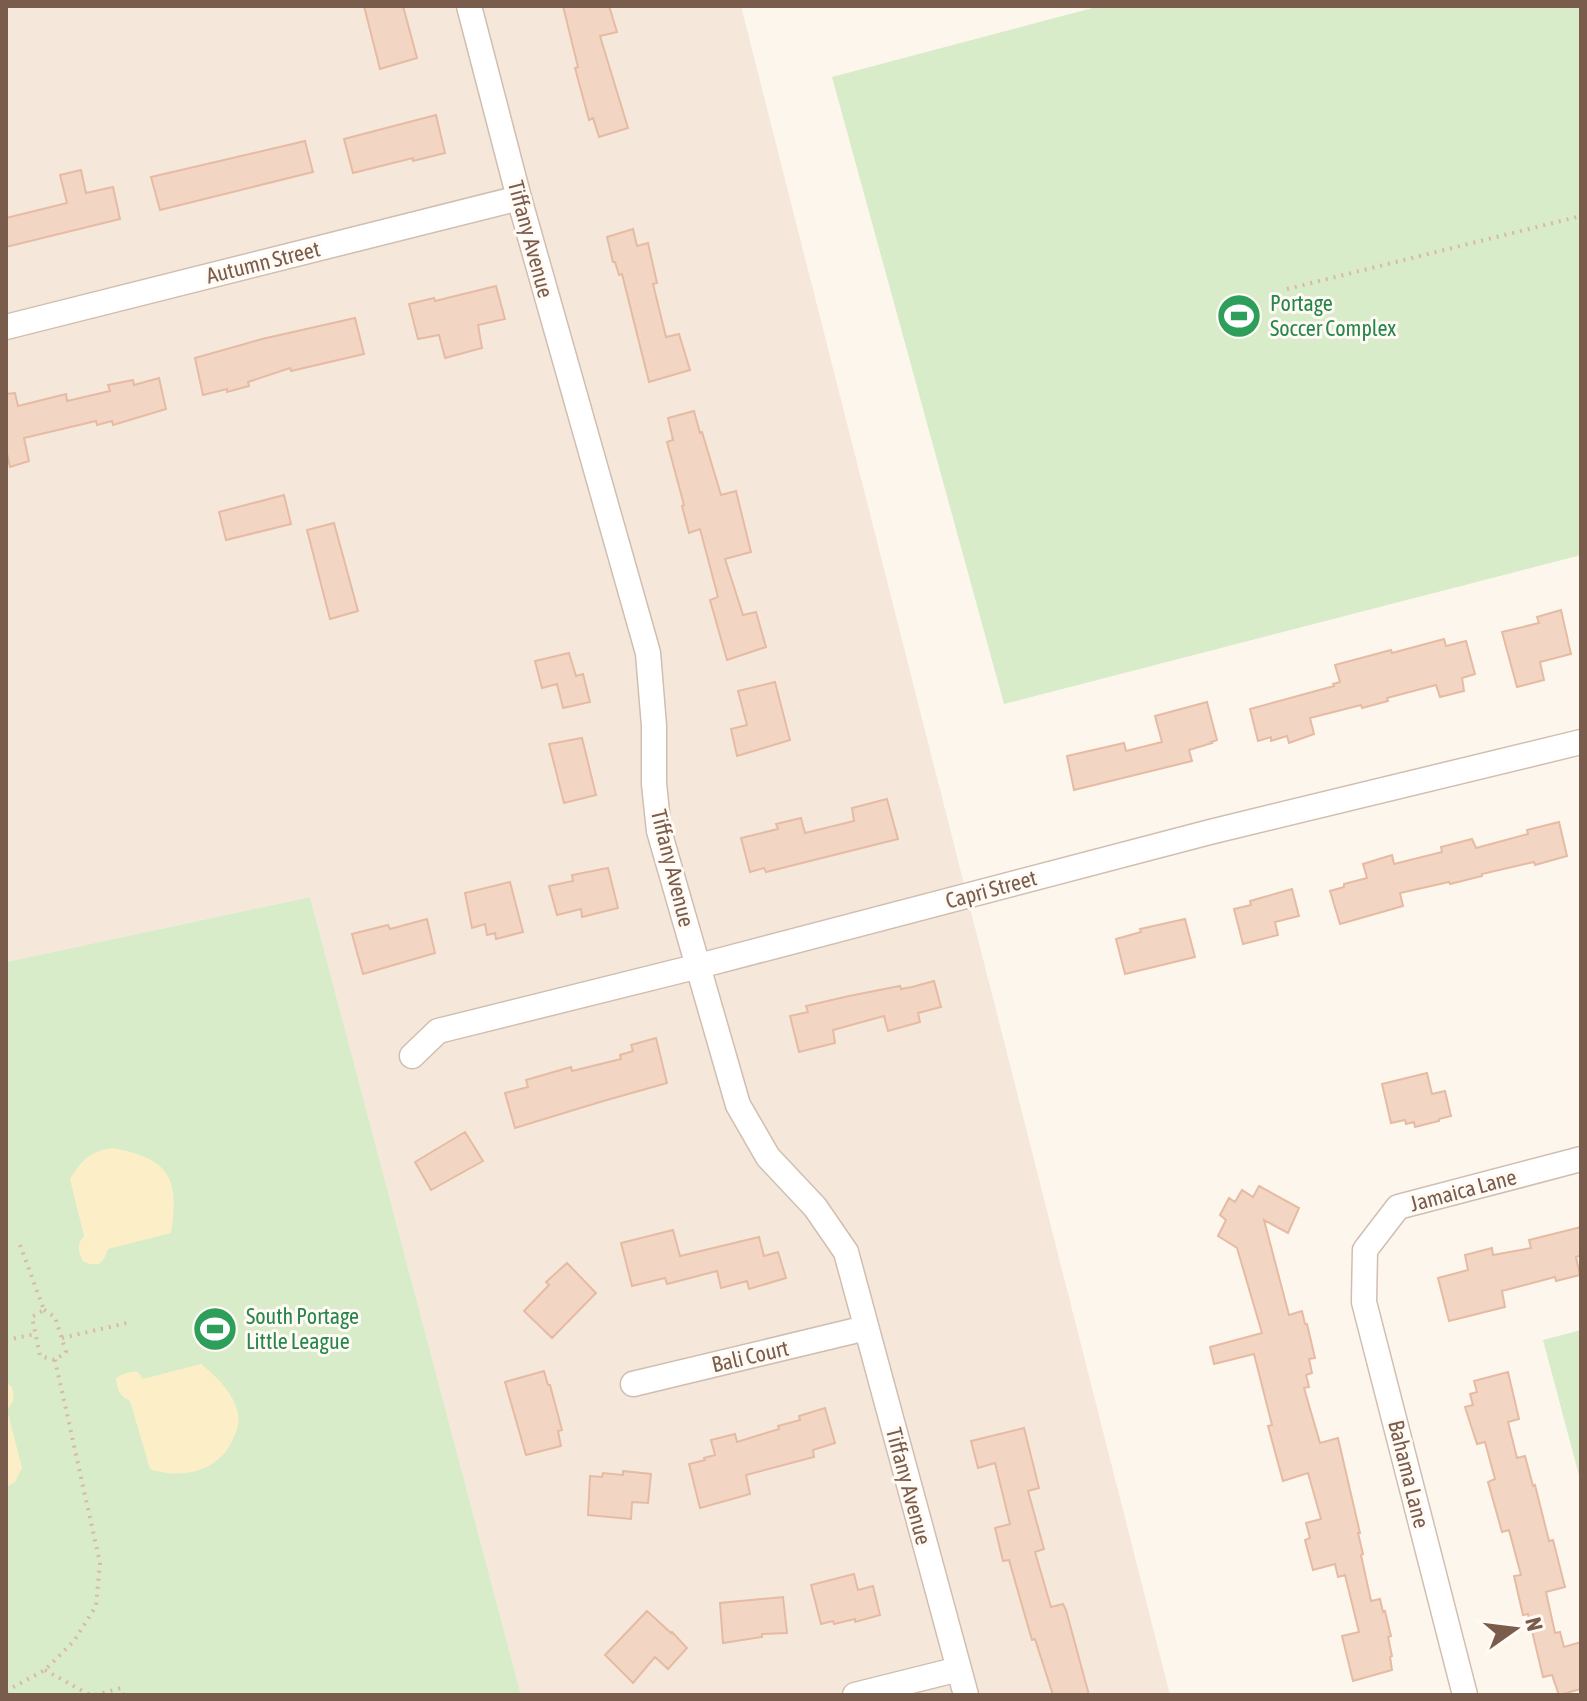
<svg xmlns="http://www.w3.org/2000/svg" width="1587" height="1701" viewBox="0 0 1587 1701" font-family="'Asap Condensed',sans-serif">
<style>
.residential{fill:#f5e8da}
.green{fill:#d8ecc9}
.sand{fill:#fcefc7}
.building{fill:#f3d5c3;stroke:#e6bba3;stroke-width:2}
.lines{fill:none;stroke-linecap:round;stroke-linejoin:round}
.minor-casing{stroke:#d1beb0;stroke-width:27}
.path{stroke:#d9b8a5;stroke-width:4;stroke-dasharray:2 6;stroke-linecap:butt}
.minor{stroke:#fff;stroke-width:24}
.labels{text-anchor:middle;stroke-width:6;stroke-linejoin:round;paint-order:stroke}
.street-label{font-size:22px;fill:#7a5c4d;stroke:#fffaf3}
.leisure-label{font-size:22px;fill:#27864d;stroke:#fffaf3;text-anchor:start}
</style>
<rect width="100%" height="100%" fill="#fdf6ec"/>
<path class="residential" d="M6 6H741L1170 1695H521L310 897 6 962Z"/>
<path class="green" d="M1100 6H1581V555L1004 704 832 77Z
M310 897 521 1695H6V962Z
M1581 1330V1483L1543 1340Z"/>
<path class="sand" d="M113 1148C169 1159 180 1177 171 1233L108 1249 105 1257 99 1264H90L83 1261C78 1251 76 1245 84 1236L70 1179C82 1160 90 1151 113 1148Z
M201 1364C217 1377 233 1392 238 1413 240 1423 236 1434 231 1443 216 1473 179 1479 150 1469L130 1401C120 1396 117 1390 116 1378 123 1374 129 1371 138 1372L143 1379Z
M6 1382 12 1387C15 1397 14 1401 7 1410L22 1468 15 1482 6 1487Z"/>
<path class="building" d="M364 6H403L417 58 380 69Z
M563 6H609L617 32 600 36 628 128 599 137 593 118 589 120 575 68 578 67Z
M436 115 445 153 413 161V158L353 173 344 139Z
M305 141 313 172 160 210 151 177Z
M81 170 86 193 113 187 120 219 6 247V218L67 203 60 175Z
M633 229 637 246 648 243 657 283 653 284 666 337 679 334 690 370 649 382 622 274 619 275 615 262H613L607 237Z
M496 286 505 319 478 325 482 348 445 358 439 335 418 339 409 304 434 298 435 301Z
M355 318 364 354 291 371 290 368 248 382 249 386 227 392V389L203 395 195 358 262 339Z
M159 378 166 409 113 425 112 421 97 425 96 421 24 438 29 461 10 467 6 449V394L15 393 18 406 66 394 67 401 110 391 108 385 133 380 134 385Z
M694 411 700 433 702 432 721 495 736 491 751 552 725 559 743 615 756 612 766 647 727 660 710 600 718 597 700 529 689 533 682 506 684 505 667 442 673 440 668 418Z
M284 495 291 524 226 540 219 512Z
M334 523 358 611 330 619 307 530Z
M1561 610 1571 654 1540 662 1544 680 1517 687 1502 632 1539 623 1537 617Z
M1444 639 1446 646 1466 641 1475 674 1462 678 1464 691 1440 697 1436 685 1387 698 1388 701 1362 708 1361 705 1310 718 1314 734 1289 743 1287 736 1271 741V737L1258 741 1250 709 1334 686 1333 684 1340 682 1335 665 1391 650 1392 653Z
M569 653 576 676 583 674 590 702 563 708 557 684 542 688 535 661Z
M775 682 790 740 737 756 731 729 747 725 738 691Z
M1207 702 1217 740 1211 742 1212 743 1189 750 1192 761 1074 790 1067 756 1124 743 1126 751 1162 742 1155 716Z
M582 738 596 795 564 803 549 744Z
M887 799 898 839 766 872 764 868 750 872 741 838 778 829 776 824 801 818 805 833 854 821 852 808Z
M1559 822 1567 856 1535 865 1534 862 1482 874V876L1450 884 1449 882 1400 893 1403 906 1340 924 1330 891 1344 887V884L1367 878 1363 864 1392 855 1394 864 1442 852 1441 847 1472 839 1476 848 1528 834 1527 830Z
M608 868 618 908 582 917 581 909 557 915 549 886 573 881 572 875Z
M510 882 523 932 496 939 495 933 487 935 485 924 472 928 465 893Z
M1292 889 1299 916 1275 922 1278 935 1243 944 1234 909 1251 905 1250 901Z
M427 919 435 953 363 974 352 934 388 925 390 929Z
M1185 919 1195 957 1125 974 1116 939 1141 932 1140 929Z
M934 981 941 1007 918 1013 920 1022 888 1031 884 1016 833 1030 835 1043 799 1052 790 1016 808 1012 806 1006 849 996 900 986 901 989 912 987Z
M656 1038 667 1083 600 1102 515 1128 505 1093 528 1087 526 1080 571 1067 572 1071 621 1059 620 1055 633 1051 631 1045Z
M1427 1073 1432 1094 1445 1091 1451 1116 1439 1119V1121L1415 1127 1414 1122 1406 1124 1405 1120 1391 1123 1382 1084Z
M465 1132 483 1161 431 1190 415 1162Z
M1259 1186 1299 1208 1288 1233 1264 1220 1289 1315 1302 1311 1305 1324H1307L1315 1358 1309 1359 1312 1373 1306 1375 1309 1387 1304 1388 1320 1443 1338 1438 1360 1533H1358L1363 1554 1361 1555 1371 1601 1380 1599 1383 1612 1385 1611 1391 1636 1388 1637 1392 1656 1390 1657 1392 1670 1353 1681 1342 1636 1359 1632 1345 1575 1338 1577 1335 1564 1313 1570 1305 1540 1310 1538 1306 1523 1321 1519 1308 1473 1283 1481 1268 1426 1272 1425 1254 1354 1214 1364 1210 1347 1262 1333 1237 1248 1218 1236 1226 1220 1220 1215 1229 1198 1235 1202 1242 1190 1253 1197Z
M1581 1227V1255L1576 1257 1580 1275 1556 1281 1555 1277 1502 1291 1505 1307 1449 1321 1438 1278 1468 1270 1465 1255 1492 1248 1493 1255 1531 1248 1529 1240Z
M673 1230 680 1256 759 1237 764 1256 778 1252 786 1278 749 1289 747 1281 721 1288 717 1271 667 1284 665 1278 632 1286 621 1243Z
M567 1263 596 1293 552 1338 524 1311 549 1285 546 1282Z
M544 1371 548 1385H550L562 1430 558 1431 561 1446 526 1455 505 1382Z
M1508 1372 1519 1419 1508 1422 1517 1458 1525 1456 1533 1486 1535 1485 1549 1541 1553 1540 1565 1587 1546 1592 1555 1633 1560 1632 1564 1647 1581 1642V1689L1559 1695 1552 1675 1543 1677 1528 1614 1523 1615 1514 1576 1521 1575 1509 1530 1502 1532 1488 1482 1495 1479 1485 1442 1477 1444 1465 1407 1473 1405 1470 1394 1477 1392 1474 1381Z
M825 1408 835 1443 813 1450 814 1457 746 1475 750 1494 700 1508 689 1464 705 1460 704 1458 715 1455 711 1440 735 1434 737 1442 779 1429 778 1426 800 1420 799 1416Z
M1024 1428 1039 1488 1028 1491 1044 1549 1035 1552 1051 1607 1063 1604 1066 1610 1089 1695H1053L1035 1639 1032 1640 1009 1560 1003 1561 995 1528 1010 1524 995 1463 978 1468 971 1441Z
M623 1471 651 1474 648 1503 632 1502 631 1519 588 1515 590 1476 602 1477 603 1473 623 1475Z
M854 1574 858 1590 873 1586 880 1615 855 1622V1619L834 1624 833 1621 821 1624 811 1585Z
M783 1597 787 1633 762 1634V1637L723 1643 720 1603Z
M647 1611 671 1633 672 1632 687 1648 668 1669 655 1657 633 1683 605 1655Z"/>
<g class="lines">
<g class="minor-casing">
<path id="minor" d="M469 6 519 198 648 653 654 726V784L659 831 738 1105 768 1157 815 1207 846 1252 966 1695
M6 327 519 198
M412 1056 438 1031 699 966 1210 832 1581 742
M633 1384 866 1328
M855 1695 959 1669
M1465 1695 1364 1302 1365 1250 1398 1207 1581 1159"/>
</g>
<path class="path" d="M1287 289 1581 216
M20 1245 44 1310
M44 1310 55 1317 66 1352 55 1360 40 1356 32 1317Z
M62 1338 131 1322
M6 1340 36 1334
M45 1670 90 1695
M6 1691 45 1670 74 1641 96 1606 100 1563 55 1360
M95 1695 121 1688 123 1695"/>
<use href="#minor" class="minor"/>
</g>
<defs>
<g id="stadium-disc" transform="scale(2.3)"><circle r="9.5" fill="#2e9e5b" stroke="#fffaf3"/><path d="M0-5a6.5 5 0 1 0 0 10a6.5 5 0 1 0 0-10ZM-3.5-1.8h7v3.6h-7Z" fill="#fff"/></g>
</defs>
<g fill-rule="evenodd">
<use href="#stadium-disc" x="1239" y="316"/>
<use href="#stadium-disc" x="215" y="1329"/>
</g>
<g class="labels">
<g class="street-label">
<text transform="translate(531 239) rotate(75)" y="8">Tiffany Avenue</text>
<text transform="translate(263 262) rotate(-14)" y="8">Autumn Street</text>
<text transform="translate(673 868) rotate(76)" y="8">Tiffany Avenue</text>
<text transform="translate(991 889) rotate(-15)" y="8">Capri Street</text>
<text transform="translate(1463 1190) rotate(-15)" y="8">Jamaica Lane</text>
<text transform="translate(750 1356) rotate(-13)" y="8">Bali Court</text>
<text transform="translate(1409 1474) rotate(76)" y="8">Bahama Lane</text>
<text transform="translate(909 1486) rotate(75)" y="8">Tiffany Avenue</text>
</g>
<g class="leisure-label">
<text x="1270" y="311">Portage<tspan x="1270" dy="25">Soccer Complex</tspan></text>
<text x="246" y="1324">South Portage<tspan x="246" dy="25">Little League</tspan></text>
</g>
</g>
<rect width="1587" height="1701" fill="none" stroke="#7a5c4d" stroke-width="16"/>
<g transform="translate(1515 1629) rotate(76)" stroke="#fffaf3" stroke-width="6" paint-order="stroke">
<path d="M0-6L14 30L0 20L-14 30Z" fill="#7a5c4d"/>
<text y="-12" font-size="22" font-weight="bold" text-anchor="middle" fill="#7a5c4d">N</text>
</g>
</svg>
